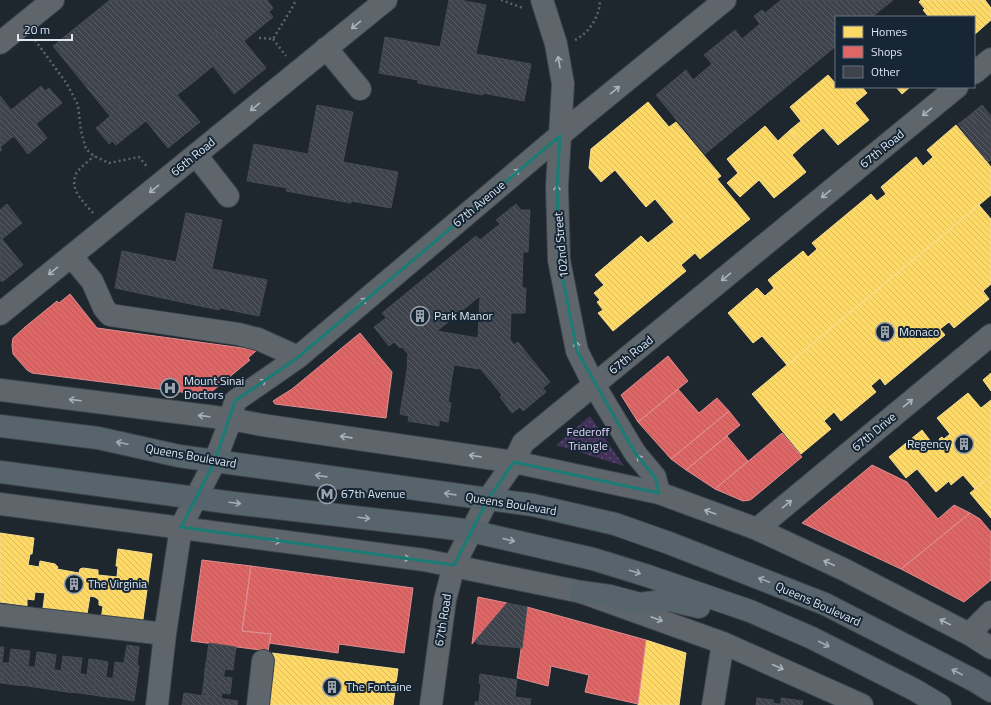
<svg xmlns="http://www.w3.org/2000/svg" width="991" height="705" viewBox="0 0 991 705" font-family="'Titillium Web',sans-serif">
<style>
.grass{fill:url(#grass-dots)}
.homes{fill:url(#homes-back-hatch);stroke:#f5dd90}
.shops{fill:url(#shops-back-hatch);stroke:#df8d90}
.building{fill:url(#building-back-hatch);stroke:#474b53;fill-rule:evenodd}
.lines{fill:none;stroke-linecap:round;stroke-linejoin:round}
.minor-casing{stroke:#3b424a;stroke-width:24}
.major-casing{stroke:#3b424a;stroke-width:24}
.path{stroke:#5e646a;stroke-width:2.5;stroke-dasharray:2 3;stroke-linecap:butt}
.minor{stroke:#5e656b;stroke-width:22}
.major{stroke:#57646c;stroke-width:22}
.oneway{stroke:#aab3bb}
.oneway2{stroke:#a1acb5}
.marked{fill:none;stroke:#197c75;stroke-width:3;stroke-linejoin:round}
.labels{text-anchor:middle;stroke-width:4;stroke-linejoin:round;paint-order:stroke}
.street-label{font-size:12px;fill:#dde7f1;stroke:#172635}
.poi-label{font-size:12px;fill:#dde7f1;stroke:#172635;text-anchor:start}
.park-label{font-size:12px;fill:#e3d5f6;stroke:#172635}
</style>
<defs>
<pattern id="grass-dots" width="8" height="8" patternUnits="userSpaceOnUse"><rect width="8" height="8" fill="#42325a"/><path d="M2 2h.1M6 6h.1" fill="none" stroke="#5d5072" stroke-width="1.8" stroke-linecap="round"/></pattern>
<pattern id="homes-back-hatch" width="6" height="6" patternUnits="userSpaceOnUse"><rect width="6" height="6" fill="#ffd966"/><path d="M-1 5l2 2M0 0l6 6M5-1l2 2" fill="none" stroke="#d9bb60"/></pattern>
<pattern id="shops-back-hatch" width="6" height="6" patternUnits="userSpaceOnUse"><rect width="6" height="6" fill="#e06666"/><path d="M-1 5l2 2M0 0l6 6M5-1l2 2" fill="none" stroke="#b15c5d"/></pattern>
<pattern id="building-back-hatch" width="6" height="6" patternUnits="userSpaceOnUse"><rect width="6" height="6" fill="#3e424a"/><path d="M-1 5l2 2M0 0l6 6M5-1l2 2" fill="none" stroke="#595d65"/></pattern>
</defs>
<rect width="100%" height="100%" fill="#1e262e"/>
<path class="grass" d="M590 416 624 466 556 445Z"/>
<path class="homes" d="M921 0H985L991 8V20L974 35V17H929L923 10 925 9 919 2Z
M828 75 836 84V87H839L840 89 843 87H862L867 93 855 103 869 120 838 145 823 128 803 145 790 130 801 121 790 107Z
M896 87H910L902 94Z
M648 102 669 127 676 122 721 176 717 179 750 219 700 259 695 253 681 265 686 271 613 331 598 313 603 310 597 302 600 300 594 293 604 285 595 275 641 236 648 243 674 222 655 199 646 207 615 170 601 182 589 168 591 149Z
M956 125 991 167V195L787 365 762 336 753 343 728 313 757 288 765 296 774 288 768 280 803 251 808 257 817 249 812 243 871 194 877 201 886 194 881 187 916 157 923 166 933 157 927 150Z
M765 126 778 141 790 130 803 145 792 155 806 172 774 198 759 180 740 197 727 183 738 173 727 159Z
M979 205 991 219V284L983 291 989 299 954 328 949 322 940 329 945 335 885 385 880 378 871 386 876 392 841 421 834 412 824 421 831 429 801 454 752 394Z
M991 373V391L983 380Z
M968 393 981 408 991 400V476L975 489 963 475 951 485 949 481 936 492 917 469 906 478 889 457 922 430 935 447 941 442 939 439 942 437 944 439 950 434 937 418Z
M991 476V518L970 493Z
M0 533 34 538 32 554H30L28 565 39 567 40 561 55 564 58 567 57 569 79 573 80 569 83 568 98 570V575L117 577 118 566H116L118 549 152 554 142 626 101 620 103 606 99 605V600L95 597 90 596 87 614 43 608 45 593 35 592 34 600 27 599V606L0 602Z
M646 640 686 653 679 705H638Z
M272 653 398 669 393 705H265Z"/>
<path class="shops" d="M70 294 97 328 257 350 248 358 250 360 210 393 205 395 32 373 27 370 13 354 12 345 13 338 25 327 57 301 59 303Z
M360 333 392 372 386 418 275 404 273 401 292 389Z
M668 356 688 381 638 422 621 395Z
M678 389 699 413 717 398 729 411 671 459 638 422Z
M729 411 740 425 686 470 671 459Z
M782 433 802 457 753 498 750 500 743 501 715 489Z
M727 436 748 461 715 489 686 470Z
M872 465 907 482 938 519 954 505 970 513 901 569 802 523Z
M970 513 980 519 991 532V580L964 602 901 569Z
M202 560 251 566 242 631 271 634 268 651 191 641Z
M251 566 413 588 404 653 339 644 338 653 269 643 271 634 242 631Z
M478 597 507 603 472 644Z
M527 607 646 640 638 704 585 692 589 675 551 666 548 686 517 678Z"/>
<path class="building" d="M110 0H251L235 14 224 0 204 16 218 34 205 44 204 43 156 82 157 83 143 94 129 77 110 93 121 107 110 116 53 46Z
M224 0 235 14 251 0H267L273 8 269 12 273 17 244 41 266 68 234 94 213 66 195 81 180 63 204 43 205 44 218 34 204 16Z
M449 0H459L486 5 476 54 531 64 524 101 483 93V95L418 83V80L379 73 385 37 440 47Z
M781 0H893L872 17H836V46L705 154 656 95 686 70 693 80 712 64 704 55 735 30 742 39 760 24 754 16 762 10 765 13Z
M180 63 195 81 177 95 200 122 168 148 146 121 116 145 112 141 109 144 96 128 121 107 110 93 129 77 143 94 157 83 156 82Z
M41 86 45 91 49 88 62 103 36 124 47 138 28 154 14 136 0 147 2 150 0 151V96L11 110Z
M317 105 353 112 343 162 398 172 391 208 351 201V203L286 191 287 188 247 181 254 144 308 154Z
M982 105 991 116V142L970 115Z
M970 115 991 142V160L988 162 958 124Z
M7 204 22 223 2 239 23 265 2 282 0 280V210Z
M516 204 521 210H530L528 252H523L522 288H526L525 313H511L510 339 514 345 518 342 550 382 543 388 546 392 523 411 520 407 512 413 500 397 502 395 479 367V369L454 365 448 402 451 403 448 422 439 420V426L408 421 409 416 400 414 408 364H407L408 354 402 347 400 348 394 342 389 346 374 327 386 318 382 313 476 236 480 240 500 224 496 220ZM480 296 478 338 437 331Z
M186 213 222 220 212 269 267 280 259 316 220 308 219 310 115 288 122 251 176 262Z
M507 603 527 607 522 648 478 644 475 641Z
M209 643 236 647 234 661 207 657Z
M127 645 139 647 137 665 139 666 134 701 118 698 123 663H124Z
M0 647H4L2 663H5L2 683H0Z
M11 649 20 650 15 685 2 683 5 663H9Z
M20 650 30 651 28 666 31 667 28 686 15 685Z
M37 652 46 653 41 688 28 686 31 667H35Z
M46 653 56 655 54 670H57L54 690 41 688Z
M63 656 71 657 67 692 54 690 57 670 61 671Z
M71 657 82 658 80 674H82L80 693 67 692Z
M207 657 234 661 233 670 225 669 224 673 205 670Z
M89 659 98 660 93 695 80 693 82 674 87 675Z
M98 660 108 662 106 677 109 678 106 697 93 695Z
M115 662 123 663 118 698 106 697 109 678H113Z
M205 670 224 673V677L232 678 231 686 204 682Z
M480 674 517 680 515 697 531 699 530 705H475V702H479L481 683H479Z
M204 682 231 686 230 694 222 693 221 698 202 696Z
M184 693 238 701 237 705H182Z
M757 698 773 700V703L778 704V705H756Z
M781 698 803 701 802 705H778V704H781Z"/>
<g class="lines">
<g class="minor-casing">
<path id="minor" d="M542 0 556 44 563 84 557 186 559 260 577 351 594 385 635 453 655 477 659 493
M0 43 53 0
M326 48 360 89
M974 73 991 59
M196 155 228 196
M71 256 92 281 104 308 110 315 238 334 258 339 298 357
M0 314 386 0
M0 390 231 419 262 425 514 462 659 493 757 529 843 569 969 634 991 648
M0 504 424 560 581 592 723 643 862 705
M757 529 991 335
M0 615 165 634
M969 634 991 612
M157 705 165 634 181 527 215 461 231 419 235 401 297 358 578 120 725 0
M258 705 263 661
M431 705 445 600 454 565 488 499 514 462 523 443 957 87
M713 705 723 643"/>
</g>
<g class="major-casing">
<path id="major" d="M0 426 98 438 179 456 215 461 488 499 533 505 615 524 669 543 825 604 975 681 991 691
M0 472 233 503 441 527 471 531 593 559 648 576 750 611 812 638 915 690 940 705
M581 592 610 596 640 604 669 600 699 607"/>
</g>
<path class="path" d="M501 0 523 8
M259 38 273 39 292 8 296 0
M273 39 286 56
M35 40 67 84 78 105 81 131 86 149 94 156 109 163 139 157 148 168
M575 40C589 33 600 16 600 0
M93 213C84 202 69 190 76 174 78 169 90 160 94 156"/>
<use href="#minor" class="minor"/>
<use href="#major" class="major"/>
</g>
<defs><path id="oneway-shaft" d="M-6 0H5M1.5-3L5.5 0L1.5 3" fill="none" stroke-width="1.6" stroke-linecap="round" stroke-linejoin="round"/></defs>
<g class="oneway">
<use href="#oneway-shaft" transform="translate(356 25) rotate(141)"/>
<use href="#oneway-shaft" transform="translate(559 62) rotate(-100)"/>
<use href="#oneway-shaft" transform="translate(615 90) rotate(-39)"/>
<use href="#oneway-shaft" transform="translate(255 107) rotate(141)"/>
<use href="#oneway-shaft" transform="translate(927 112) rotate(141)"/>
<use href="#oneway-shaft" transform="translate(515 173) rotate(-40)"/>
<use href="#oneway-shaft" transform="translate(154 189) rotate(141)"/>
<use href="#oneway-shaft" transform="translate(557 191) rotate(-91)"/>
<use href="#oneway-shaft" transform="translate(826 194) rotate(141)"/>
<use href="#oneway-shaft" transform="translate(53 271) rotate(141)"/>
<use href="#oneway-shaft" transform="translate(726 277) rotate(141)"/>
<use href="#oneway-shaft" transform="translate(362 302) rotate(-40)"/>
<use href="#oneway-shaft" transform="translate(577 347) rotate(-104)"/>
<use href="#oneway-shaft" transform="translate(261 383) rotate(-35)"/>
<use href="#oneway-shaft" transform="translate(75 400) rotate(-173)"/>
<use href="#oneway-shaft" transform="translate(908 403) rotate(-40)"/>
<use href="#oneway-shaft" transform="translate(204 416) rotate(-173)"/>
<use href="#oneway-shaft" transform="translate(346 437) rotate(-172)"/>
<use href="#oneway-shaft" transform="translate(475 456) rotate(-172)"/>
<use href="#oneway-shaft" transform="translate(641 460) rotate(-131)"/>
<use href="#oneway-shaft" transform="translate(787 504) rotate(-40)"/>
<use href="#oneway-shaft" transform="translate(710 512) rotate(-160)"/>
<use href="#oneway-shaft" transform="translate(275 541) rotate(7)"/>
<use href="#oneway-shaft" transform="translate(404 558) rotate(7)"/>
<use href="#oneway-shaft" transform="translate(829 563) rotate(-155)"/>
<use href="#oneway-shaft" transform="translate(657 619) rotate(20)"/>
<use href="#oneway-shaft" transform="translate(945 622) rotate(-153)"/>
<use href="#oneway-shaft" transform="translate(778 667) rotate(24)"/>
</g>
<g class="oneway2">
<use href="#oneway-shaft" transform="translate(122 443) rotate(-168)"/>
<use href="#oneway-shaft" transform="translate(321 476) rotate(-172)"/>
<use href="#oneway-shaft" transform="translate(450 494) rotate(-172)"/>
<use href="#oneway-shaft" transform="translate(235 503) rotate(7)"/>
<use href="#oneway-shaft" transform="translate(364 518) rotate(7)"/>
<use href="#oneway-shaft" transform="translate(509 540) rotate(13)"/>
<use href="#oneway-shaft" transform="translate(635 572) rotate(17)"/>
<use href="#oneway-shaft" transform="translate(764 580) rotate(-159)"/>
<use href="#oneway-shaft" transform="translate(824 644) rotate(27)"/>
<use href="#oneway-shaft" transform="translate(957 672) rotate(-153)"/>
</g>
<path class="marked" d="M560 136 557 186 559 260 577 351 635 453 655 477 659 493 514 462 488 499 454 565 181 527 215 461 235 401 297 358Z"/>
<defs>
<g id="building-ring" transform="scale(1)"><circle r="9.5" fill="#172635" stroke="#9aa3ad" stroke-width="1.5"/><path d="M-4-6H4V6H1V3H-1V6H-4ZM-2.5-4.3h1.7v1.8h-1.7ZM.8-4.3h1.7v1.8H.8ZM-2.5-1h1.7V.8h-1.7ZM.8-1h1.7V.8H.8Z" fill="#9aa3ad"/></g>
<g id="hospital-ring" transform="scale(1)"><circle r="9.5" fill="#172635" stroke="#9aa3ad" stroke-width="1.5"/><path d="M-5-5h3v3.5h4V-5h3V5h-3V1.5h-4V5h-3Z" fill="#9aa3ad"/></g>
<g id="metro-ring" transform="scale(1)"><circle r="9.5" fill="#172635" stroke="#9aa3ad" stroke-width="1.5"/><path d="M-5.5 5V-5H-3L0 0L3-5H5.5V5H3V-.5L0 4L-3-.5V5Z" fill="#9aa3ad"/></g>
</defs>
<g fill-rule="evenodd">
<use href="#building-ring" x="420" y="316"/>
<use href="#building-ring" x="885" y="332"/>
<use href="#hospital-ring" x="170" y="388"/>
<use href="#building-ring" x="964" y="444"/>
<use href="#metro-ring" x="327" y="494"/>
<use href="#building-ring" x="74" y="584"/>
<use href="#building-ring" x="332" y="687"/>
</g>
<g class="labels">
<g class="street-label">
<text transform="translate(882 149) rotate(-39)" y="4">67th Road</text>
<text transform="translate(193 157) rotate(-39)" y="4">66th Road</text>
<text transform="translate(479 204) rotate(-40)" y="4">67th Avenue</text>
<text transform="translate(561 245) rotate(-95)" y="4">102nd Street</text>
<text transform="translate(631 355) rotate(-39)" y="4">67th Road</text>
<text transform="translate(874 432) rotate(-40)" y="4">67th Drive</text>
<text transform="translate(191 456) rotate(10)" y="4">Queens Boulevard</text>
<text transform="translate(511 504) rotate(9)" y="4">Queens Boulevard</text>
<text transform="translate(818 604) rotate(24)" y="4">Queens Boulevard</text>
<text transform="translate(443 620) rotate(-81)" y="4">67th Road</text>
</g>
<g class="poi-label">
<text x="434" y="320">Park Manor</text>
<text x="899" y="336">Monaco</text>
<text x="184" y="385">Mount Sinai<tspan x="184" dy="14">Doctors</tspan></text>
<text x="950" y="448" text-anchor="end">Regency</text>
<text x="341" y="498">67th Avenue</text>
<text x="88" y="588">The Virginia</text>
<text x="346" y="691">The Fontaine</text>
</g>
<g class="park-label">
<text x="588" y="436">Federoff<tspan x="588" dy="14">Triangle</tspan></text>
</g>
</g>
<rect x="835" y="16" width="140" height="72" fill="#172635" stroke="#667380"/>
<rect x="843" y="26" width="20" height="12" fill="#ffd966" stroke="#667380"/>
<text x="871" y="36" font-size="12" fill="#dde7f1">Homes</text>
<rect x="843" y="46" width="20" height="12" fill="#e06666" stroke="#667380"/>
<text x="871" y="56" font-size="12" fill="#dde7f1">Shops</text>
<rect x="843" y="66" width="20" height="12" fill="#3e424a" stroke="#667380"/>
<text x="871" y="76" font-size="12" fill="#dde7f1">Other</text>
<path d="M18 34v6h54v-6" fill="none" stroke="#dde7f1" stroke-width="2"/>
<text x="24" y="34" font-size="12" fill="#dde7f1" stroke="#172635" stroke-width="3" paint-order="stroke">20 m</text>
</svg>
